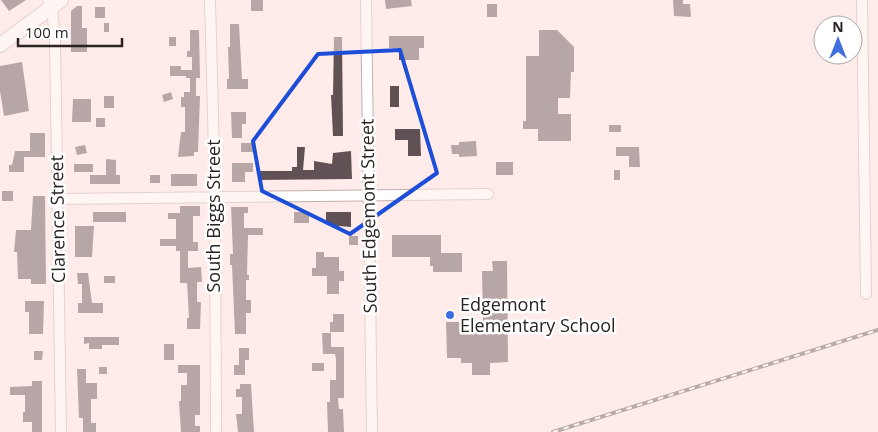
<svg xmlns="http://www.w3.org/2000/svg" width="878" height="432" viewBox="0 0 878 432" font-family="'Open Sans',sans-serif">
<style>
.building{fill:#605155}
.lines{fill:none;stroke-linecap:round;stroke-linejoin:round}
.minor-casing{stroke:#c1b0ae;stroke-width:12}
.major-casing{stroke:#c1b0ae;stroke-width:16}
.minor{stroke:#fff;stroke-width:10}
.major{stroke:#fff;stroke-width:14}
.rail-casing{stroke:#655b5a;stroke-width:4}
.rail{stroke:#fff;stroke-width:2;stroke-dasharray:5.5;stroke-linecap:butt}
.marked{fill:none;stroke:#1d4ed8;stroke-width:4;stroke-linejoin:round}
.poi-dot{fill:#406edf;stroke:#fff;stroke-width:2}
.labels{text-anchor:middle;stroke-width:5;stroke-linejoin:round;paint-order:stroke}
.street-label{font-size:18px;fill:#2a2322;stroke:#fff}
.poi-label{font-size:18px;fill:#2a2322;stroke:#fff;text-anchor:start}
</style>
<rect width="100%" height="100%" fill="#ffecea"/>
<path class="building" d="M1 0H26L9 11Z
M251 0H263V11H251Z
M385 0H411L412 6 386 9Z
M673 0H683V4H690L691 17 674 16Z
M487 4H497V17H487Z
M77 6H82V28H87V52H71V11Z
M95 7H105V18H95Z
M104 23H109V32H104Z
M230 24H239L242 79H248V89H227V79H229L228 47H230Z
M190 30H199L200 78H196V96H200L198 152H194V156L178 157 181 132H185V107H181V97H184V92H190V78H186V76H170V66H181V70H192V57H187V51H190Z
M539 30H557L574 47V72H571L570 98H558V114H571V141H538V129H523V121H526V56H539Z
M389 36H424V48H419V60H399V48H389Z
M169 37H176V46H169Z
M334 37H342L343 136H333L331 95H333Z
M22 62 29 111 4 116 0 91V66Z
M390 86H399V107H390Z
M171 92 173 99 164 102 162 95Z
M104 96H114V108H104Z
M73 99H91V122H72Z
M231 112H246V124H242V138H232Z
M96 118H105V127H96Z
M609 125H621V132H609Z
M395 129H420L421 156H408V140H395Z
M30 133H45V157H24V172H9V165H12L15 151H30Z
M476 141 477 156 459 157V154H452L451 145H459V142Z
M241 143H254V152H241Z
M85 145 87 153 77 155 75 147Z
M297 147H305L303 170H314V161L332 164 333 153 351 151 352 179 258 180V171H292V167H297Z
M616 147H639L640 167H629V156H616Z
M106 159 116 160V175H120V184H90V175H106Z
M496 162H513V175H496Z
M232 163H253V172H245V182H232Z
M74 164H93V172H74Z
M614 170H620V180H614Z
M171 174H197V186H171Z
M150 175H160V183H150Z
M2 191H13V201H2Z
M33 196H45L46 284H31V279H18L17 252H14L16 230H31Z
M180 206H200V216H193V242H198V251H188V268L201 267 202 282H197V302H201L200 329H187V318H189L187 283H180V251H176V246H160V239H176V219H168V213H180Z
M231 207H248V213H244V228H263V235H248L247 275H249V280H246V300H251V313H246V334H235L232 265H230V254H233Z
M93 212H126V222H93Z
M294 212H309V223H294Z
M326 212H351V227L326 225Z
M75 226H94L92 257H75Z
M392 235H441V253H462V272H433V266H430V257H392Z
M349 236H358V245H349Z
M316 252H324V257H339V271H344V281H339V294H327V276H312V268H316Z
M492 261H507L508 362 490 363V375H472V363H461V358H447L446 322H483L482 271H493Z
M77 273H88L92 303H103V313H78V303H82V284H78Z
M104 276H115V283H104Z
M25 301H44L43 334H29V312H25Z
M333 314H344V332H330V322H333Z
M322 333H331V347H344V398H338L339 409H343L344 432H328L327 402H330V380H336V359L335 354H323Z
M84 337H119V345H102V349H89V343L84 344Z
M164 344H174V360H164Z
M239 348H249V360H245V375H234V365H239Z
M34 351H43L42 360H34Z
M312 363H324V371H312Z
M178 365H200V415H195V426H200V432H181L179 401H181V385H187V373H178Z
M99 367H107V374H99Z
M77 369H86V383H97V399H91V423H96V432H83V418H79Z
M32 381H42V432H32V422H23V412H25V395H10V387L32 386Z
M240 384H251L254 432H238L236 414H242V397H236V389H240Z"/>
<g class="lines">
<g class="minor-casing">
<path id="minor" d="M48 0 52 7 55 39 61 432
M210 0 215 190 216 432
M366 0 372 432
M862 0 866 294
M58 199 488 194"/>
</g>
<g class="major-casing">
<path id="major" d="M0 45 61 0"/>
</g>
<use href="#minor" class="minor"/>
<use href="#major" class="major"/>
<g class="rail-casing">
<path id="rail" d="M553 432 878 330"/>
</g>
<use href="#rail" class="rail"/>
</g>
<path d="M0 0H878V432H0ZM400 50 437 173 350 234 262 191 253 141 318 54Z" fill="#ffecea" fill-opacity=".55" fill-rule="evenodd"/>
<path class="marked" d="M400 50 437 173 350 234 262 191 253 141 318 54Z"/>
<circle class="poi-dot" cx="450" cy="315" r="5"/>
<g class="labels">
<g class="street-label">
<text transform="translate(214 216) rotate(-90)" y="6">South Biggs Street</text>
<text transform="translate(369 216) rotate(-91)" y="6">South Edgemont Street</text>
<text transform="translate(58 219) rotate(-91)" y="6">Clarence Street</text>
</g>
<g class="poi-label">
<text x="460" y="311">Edgemont<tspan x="460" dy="21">Elementary School</tspan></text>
</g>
</g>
<g transform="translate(838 40)"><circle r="24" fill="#ffffff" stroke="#aaa7a7"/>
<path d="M0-4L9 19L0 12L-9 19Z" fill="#406edf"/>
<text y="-8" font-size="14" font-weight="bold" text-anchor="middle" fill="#2a2322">N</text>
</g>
<path d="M18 38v8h104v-8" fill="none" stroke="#2a2322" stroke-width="2.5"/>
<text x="25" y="38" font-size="15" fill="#2a2322" stroke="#ffffff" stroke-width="4" paint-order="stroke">100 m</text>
</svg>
